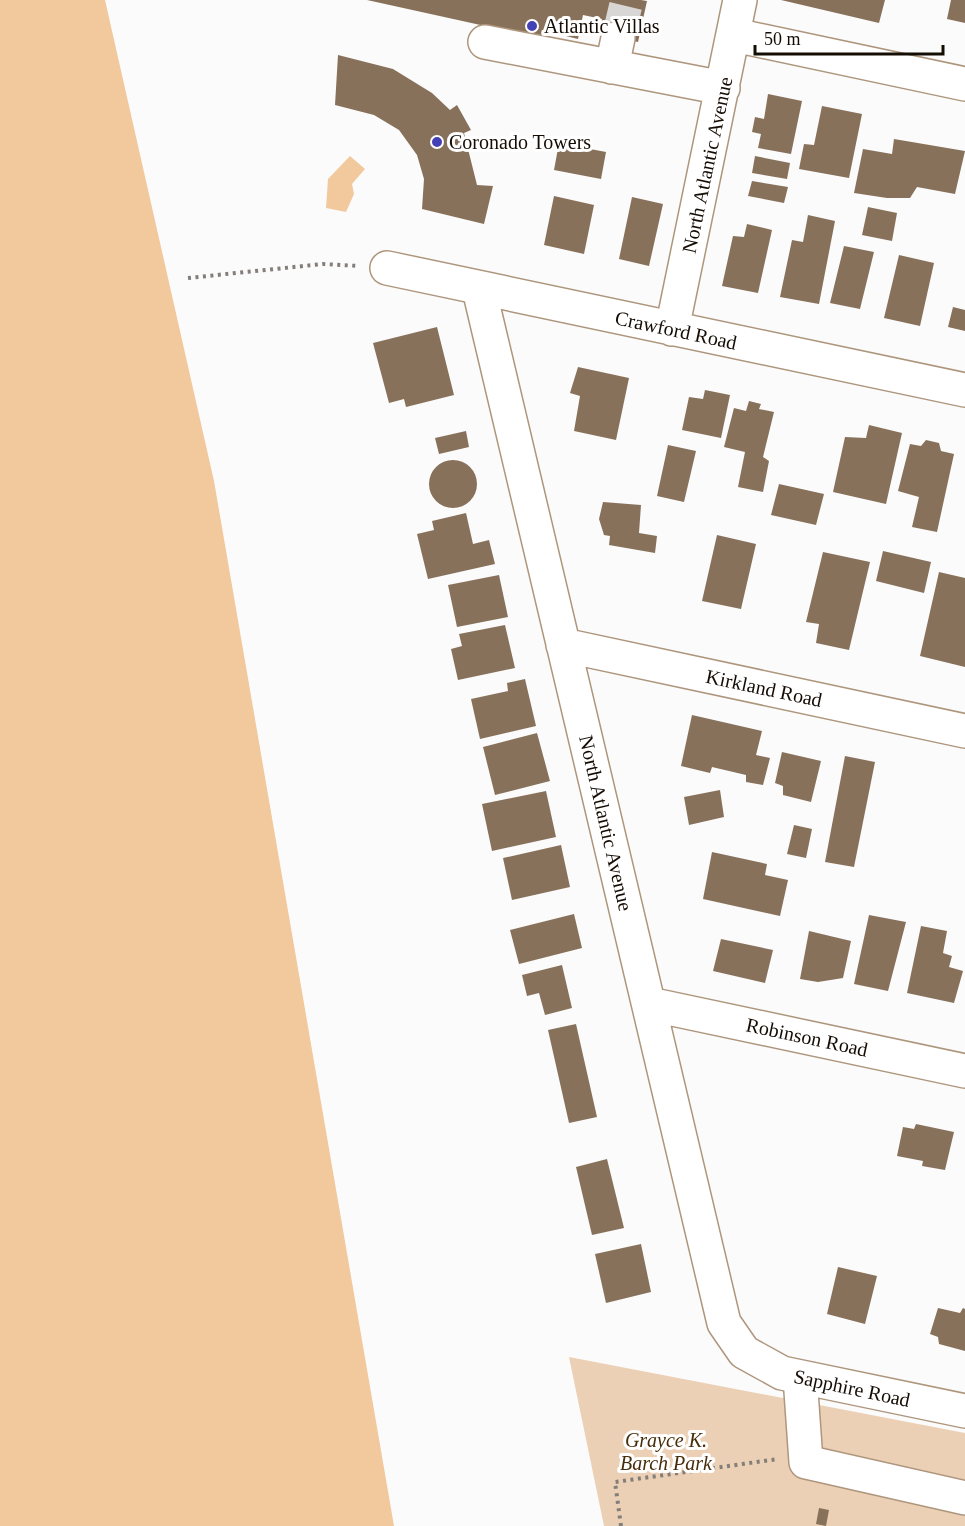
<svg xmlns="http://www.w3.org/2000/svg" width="965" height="1526" viewBox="0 0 965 1526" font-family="Georgia,serif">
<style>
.green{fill:#ebd0b5}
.water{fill:#f2c89d}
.building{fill:#88715a}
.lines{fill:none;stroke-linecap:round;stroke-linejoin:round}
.minor-tunnel{stroke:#d8d7d6;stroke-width:33;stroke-dasharray:33 16;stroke-linecap:butt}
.minor-casing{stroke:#ae967d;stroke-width:36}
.path{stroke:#837e7a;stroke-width:4;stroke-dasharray:3 4.5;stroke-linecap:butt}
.minor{stroke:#fff;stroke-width:33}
.poi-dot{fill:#4441b7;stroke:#fff;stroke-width:2}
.labels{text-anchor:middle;stroke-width:6;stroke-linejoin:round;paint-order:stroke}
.poi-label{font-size:20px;fill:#150c04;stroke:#fff;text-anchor:start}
.street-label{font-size:20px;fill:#150c04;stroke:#fff}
.park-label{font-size:20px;font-style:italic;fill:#482d0a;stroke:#fff}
</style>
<rect width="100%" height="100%" fill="#fbfbfb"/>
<path class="green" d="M569 1357 965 1433V1526H604Z"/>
<path class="water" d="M0 0H105L214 481 394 1526H0Z
M350 156 365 169 352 184 354 194 346 212 326 208 328 179Z"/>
<path class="building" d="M367 0H641L647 1 638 42 599 34 602 19 583 15 578 39 550 32 548 40Z
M781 0H885L879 23Z
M951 0H965V23L947 19Z
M338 55 393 69 432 93 450 110 457 105 471 130 464 133 477 185 493 186 484 224 422 209 424 179 417 155 399 130 374 115 335 105Z
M768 94 802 101 791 154 758 148 761 134 752 132 755 117 764 119Z
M822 106 862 114 849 178 799 169 804 144 814 145Z
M894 139 965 151 955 194 917 187 910 198H887L854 193 863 149 892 154Z
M559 143 606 152 601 179 554 170Z
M755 156 790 163 787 179 752 173Z
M752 181 788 187 784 203 748 196Z
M554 196 594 205 584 254 544 245Z
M632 197 663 204 649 266 619 259Z
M868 207 897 213 892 241 862 235Z
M808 215 835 221 819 304 780 297 792 240 803 242Z
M747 224 772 230 758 293 722 286 733 236 744 237Z
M844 246 874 252 860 309 830 303Z
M899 255 934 263 920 326 884 318Z
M953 307 965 310V331L948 327Z
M437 327 454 395 406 407 404 399 389 403 373 343Z
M578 367 629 378 616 440 574 431 580 396 570 393Z
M705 390 730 395 721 438 682 430 689 397 703 399Z
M749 401 761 404 759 409 774 412 763 457 769 461 763 492 738 487 745 452 724 447 734 408 746 411Z
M869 425 902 433 886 504 833 492 845 437 866 438Z
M466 431 469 447 439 454 435 438Z
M926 440 939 443 941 451 954 454 937 532 912 527 919 497 898 491 910 444 921 446Z
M668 445 696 451 684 502 657 496Z
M429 484a24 24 0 1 1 48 0a24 24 0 1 1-48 0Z
M779 484 824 494 816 525 771 515Z
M603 502 641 505 639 533 657 536 655 553 609 545 610 536 604 535 599 519Z
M466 513 473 544 489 540 495 564 428 579 417 534 434 530 432 521Z
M717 535 756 544 741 609 702 601Z
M883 551 931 562 924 593 876 581Z
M823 552 870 562 849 650 816 643 819 624 806 622Z
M939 572 965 578V667L920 656Z
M499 575 508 617 457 627 448 585Z
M505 625 515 668 458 680 451 649 462 646 459 634Z
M525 679 536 726 480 739 471 699 508 691 507 683Z
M692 715 762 731 756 755 770 758 763 785 746 782V775L712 767 710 773 681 766Z
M537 733 550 781 495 795 483 747Z
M782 752 821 761 811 802 783 795V786L775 783Z
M845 756 875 762 854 867 825 862Z
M720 790 724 817 689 825 684 797Z
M546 791 556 837 492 851 482 804Z
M794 825 812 829 806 858 787 854Z
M561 845 570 887 512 900 503 858Z
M712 852 767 864 765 875 788 880 780 916 703 899Z
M574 914 582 948 519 964 510 930Z
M869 915 906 922 888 991 854 984Z
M921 926 947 931 943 953 952 956 949 967 963 971 954 1003 907 993Z
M809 931 851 941 843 978 818 982 800 979Z
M721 939 773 950 765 983 713 971Z
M562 965 572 1008 545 1015 539 993 527 996 522 975Z
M576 1024 597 1117 569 1123 548 1030Z
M916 1124 954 1132 945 1170 922 1166 923 1161 897 1156 903 1127 914 1129Z
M607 1159 624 1228 592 1235 576 1167Z
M641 1244 651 1292 606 1303 595 1254Z
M838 1267 877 1276 865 1324 827 1314Z
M938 1308 960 1313 963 1308 965 1309V1351L939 1344 938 1337 930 1334Z
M819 1508 829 1510 826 1526 816 1524Z"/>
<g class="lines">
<path class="minor-tunnel" d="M618 38 627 0"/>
<g class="minor-casing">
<path id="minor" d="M734 35 965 84
M485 42 723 88
M612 67 618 38
M387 268 965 390
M479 289 724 1323 744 1352 782 1373 965 1411
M672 329 740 0
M563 645 965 731
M649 1004 965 1071
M800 1377 806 1462 965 1498"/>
</g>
<path class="path" d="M188 278 323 264 359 266
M621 1526 615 1482 778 1459"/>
<use href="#minor" class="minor"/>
</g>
<g class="poi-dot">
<circle cx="532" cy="26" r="6"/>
<circle cx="437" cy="142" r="6"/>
</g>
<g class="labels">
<g class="poi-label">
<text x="544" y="33">Atlantic Villas</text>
<text x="449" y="149">Coronado Towers</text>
</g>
<g class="street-label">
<text transform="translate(707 165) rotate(-78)" y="7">North Atlantic Avenue</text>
<text transform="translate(676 330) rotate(12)" y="7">Crawford Road</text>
<text transform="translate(764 688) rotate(12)" y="7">Kirkland Road</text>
<text transform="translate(606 823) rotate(77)" y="7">North Atlantic Avenue</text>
<text transform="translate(807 1037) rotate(12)" y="7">Robinson Road</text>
<text transform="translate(852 1388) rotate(12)" y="7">Sapphire Road</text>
</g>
<g class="park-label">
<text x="666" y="1447">Grayce K.<tspan x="666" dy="23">Barch Park</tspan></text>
</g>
</g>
<path d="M755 45v9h188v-9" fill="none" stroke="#150c04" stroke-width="3"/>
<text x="764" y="45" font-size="18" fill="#150c04" stroke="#ffffff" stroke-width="4.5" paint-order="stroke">50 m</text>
</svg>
